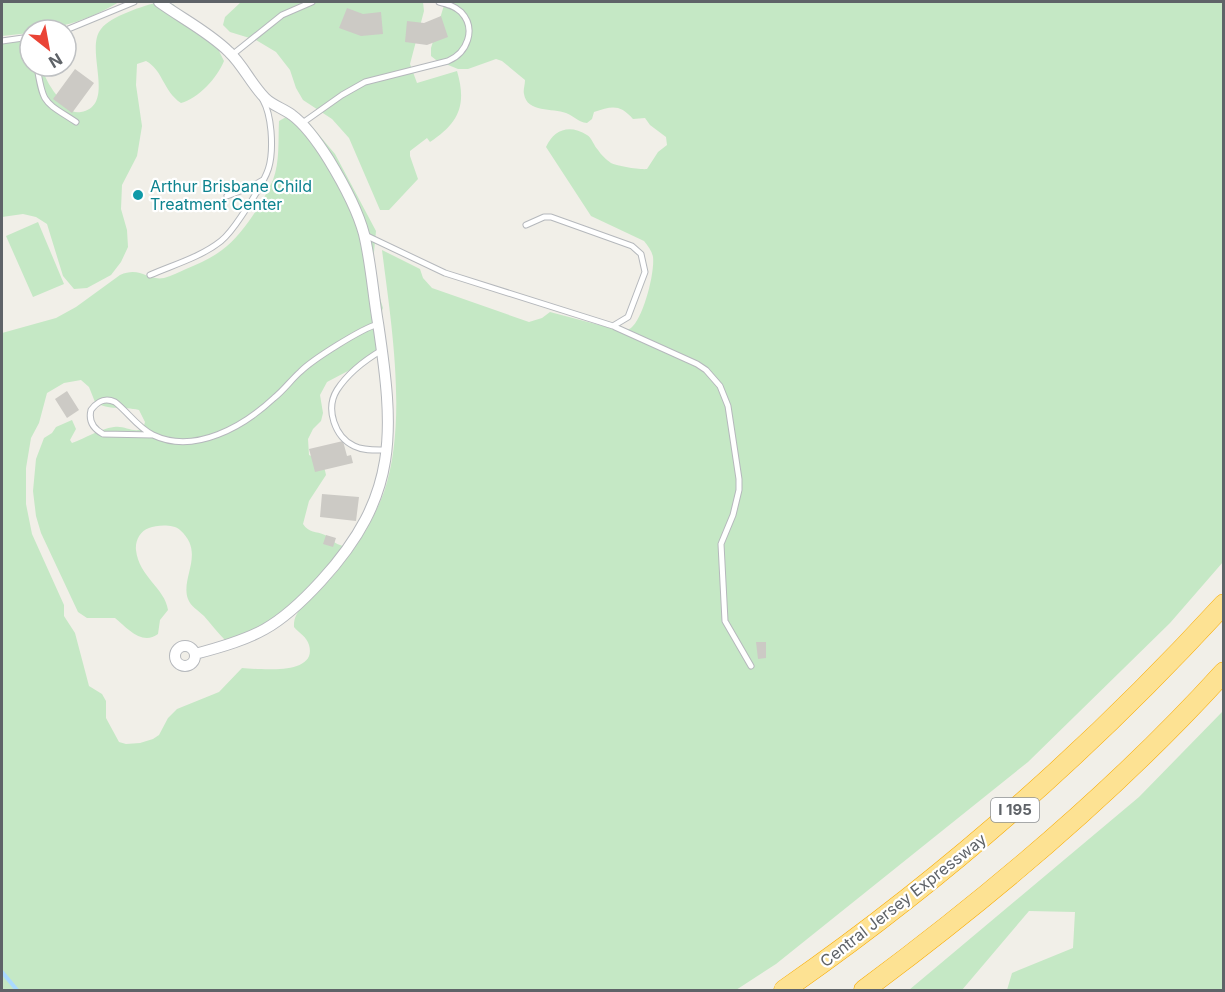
<svg xmlns="http://www.w3.org/2000/svg" width="1225" height="992" viewBox="0 0 1225 992" font-family="Inter,sans-serif">
<style>
.green{fill:#c5e8c5}
.lines{fill:none;stroke-linecap:round;stroke-linejoin:round}
.stream{stroke:#aadaff;stroke-width:4}
.building{fill:#cccac5}
.lane-casing{stroke:#b5b8bc;stroke-width:7}
.street-casing{stroke:#b5b8bc;stroke-width:12}
.highway-casing{stroke:#f9ab00;stroke-width:21}
.lane{stroke:#fff;stroke-width:5}
.street{stroke:#fff;stroke-width:10}
.highway{stroke:#fde293;stroke-width:20}
.culture-dot{fill:#0f9aa8;stroke:#fff;stroke-width:2}
.labels{text-anchor:middle;stroke-width:4.5;stroke-linejoin:round;paint-order:stroke}
.shield{fill:#fff;stroke:#8f9295;stroke-width:1.5}
.shield-label{font-size:15px;font-weight:bold;fill:#5f6368}
.culture-label{font-size:16px;fill:#0d838f;stroke:#fff;text-anchor:start}
.street-label{font-size:16px;fill:#5f6368;stroke:#fff}
</style>
<rect width="100%" height="100%" fill="#f1efe8"/>
<path class="green" d="M2 2H119C94 17 60 30 30 30V33L2 36Z
M159 2 173 4 216 45 224 61C217 78 199 98 181 103 163 91 163 70 146 61L137 64 136 85 142 126 137 156 122 185 121 209 127 230 128 247 121 262 111 275 87 288 74 289 63 276 47 224 36 217 23 214 2 217V39H27L30 42V66H41C45 78 51 89 59 98 65 106 71 114 81 112 117 105 84 50 101 29 111 16 143 6 159 2Z
M241 2H423L424 11 410 64 417 83 457 71C467 105 459 123 430 142L427 138 410 151V156L418 179 389 210H380L349 138 332 119 303 100 296 88 290 70 276 52 256 40 230 32 223 25 225 17Z
M445 2H1223V562L1170 623 1028 762 776 964 736 990H2V333L56 318 76 307 120 275C141 266 147 281 164 278 171 276 179 272 186 269 198 264 212 258 222 250 242 236 263 202 273 180 280 162 278 140 279 121L288 116 309 123 335 154 376 231 372 273 383 308 379 319 383 346 365 362 327 382 320 395 323 413 321 421 313 429 308 439 309 455C319 459 324 463 326 475L309 501 303 524C309 533 316 531 325 535 332 539 334 544 343 546L332 571 293 606 257 631 225 640C217 632 211 624 204 616 198 610 191 607 188 599 180 578 206 553 180 530 173 524 157 525 149 528 140 531 135 541 136 550 139 577 165 588 168 610L160 620 158 634C142 646 127 628 115 618H87L78 612 41 533 36 516 33 491 36 459 44 438 52 433 56 427 72 420 76 429 70 440 72 443C86 438 99 429 114 427 124 425 132 433 143 429L145 422 139 410C123 406 109 411 95 402L89 387 81 380 64 383 47 393 39 423 31 438 26 468V504L32 534 64 605V616L75 633 89 686 102 694 106 701V718L119 742 126 744 140 743 153 739 159 735 168 718 177 709 219 692 242 668C258 669 318 676 309 645 307 637 299 633 294 627 293 609 311 600 322 588 348 561 371 527 384 492 408 422 391 322 382 250L420 269 423 278 432 288 529 322 542 318 550 312 622 331C625 330 628 330 631 328 643 319 655 273 653 257 652 251 648 246 644 241L591 216 546 147C554 129 570 124 587 135 592 138 594 146 598 150 601 155 607 160 611 163 616 166 641 170 647 169L658 152 667 145 666 137 650 125 645 118 633 119C620 104 612 106 594 112L592 119 587 123C578 122 574 116 566 113 553 108 527 113 524 94 523 90 525 85 525 80L502 61 496 59 468 69H458L436 60 431 56V48Z
M38 222 64 284 33 297 6 236Z
M1223 711V990H1007L1012 973 1073 948 1075 912 1029 911 962 990H909L1139 797Z"/>
<g class="lines">
<path class="stream" d="M2 972 17 990"/>
</g>
<path class="building" d="M347 8 363 14 381 12 383 34 361 36 339 28Z
M441 16 448 37 427 45 405 42 407 21 424 23Z
M75 69 94 83 72 113 53 99Z
M67 391 79 410 67 418 55 399Z
M343 441 347 456 351 455 353 463 315 472 309 449Z
M322 494 359 497 356 521 320 517Z
M326 535 336 538 333 547 323 544Z
M756 642H766V658L758 659Z"/>
<g class="lines">
<g class="lane-casing">
<path id="lane" d="M66 30 134 2
M2 41 30 37
M232 55 282 15 312 2
M37 66C43 105 44 101 76 122
M301 124 342 95 365 82 448 61C467 53 477 29 461 12 455 6 447 4 439 2
M227 196 251 187 263 180
M365 235 445 273 613 326 628 317 645 272 641 254 632 246 551 217H544L526 225
M150 275C173 265 201 257 221 241 232 232 239 219 247 208 266 177 274 169 271 131 270 120 268 109 263 100
M615 327 697 364 706 370 720 386 728 406 739 479V490L733 515 721 544 725 621 751 666
M382 350C365 360 348 373 337 390 325 409 335 437 354 446 364 451 376 450 387 450
M153 435 103 434C94 429 88 422 91 410 97 402 104 397 115 402 128 412 138 428 153 435 195 455 244 426 274 398 284 390 291 380 300 372 313 359 361 329 378 324"/>
</g>
<g class="street-casing">
<path id="street" d="M159 2C181 18 209 32 229 52 243 65 251 84 265 98 273 106 283 108 292 115 307 126 319 144 329 160 343 183 357 208 364 234 371 263 373 294 378 323 394 431 400 495 321 581 278 628 256 638 195 654
M175 656a10 10 0 1 1 20 0a10 10 0 1 1-20 0Z"/>
</g>
<g class="highway-casing">
<path id="highway" d="M784 990C945 878 1091 749 1224 604
M864 990C992 895 1116 791 1224 672"/>
</g>
<use href="#lane" class="lane"/>
<use href="#street" class="street"/>
<use href="#highway" class="highway"/>
</g>
<circle class="culture-dot" cx="138" cy="195" r="6"/>
<g class="labels">
<rect class="shield" x="991" y="798" width="48" height="24" rx="4.5"/>
<g class="shield-label">
<text x="1015" y="815">I 195</text>
</g>
<g class="culture-label">
<text x="150" y="192">Arthur Brisbane Child<tspan x="150" dy="18">Treatment Center</tspan></text>
</g>
<g class="street-label">
<text transform="translate(903 900) rotate(-38)" y="6">Central Jersey Expressway</text>
</g>
</g>
<rect width="1225" height="992" fill="none" stroke="#5f6368" stroke-width="6"/>
<g transform="translate(48 48) rotate(149)"><circle r="28" fill="#ffffff" stroke="#bfc1c3" stroke-width="1.5"/>
<path d="M0-4.5L10 22L0 15L-10 22Z" fill="#ea4335"/>
<text y="-9" font-size="16" font-weight="bold" text-anchor="middle" fill="#5f6368">N</text>
</g>
</svg>
